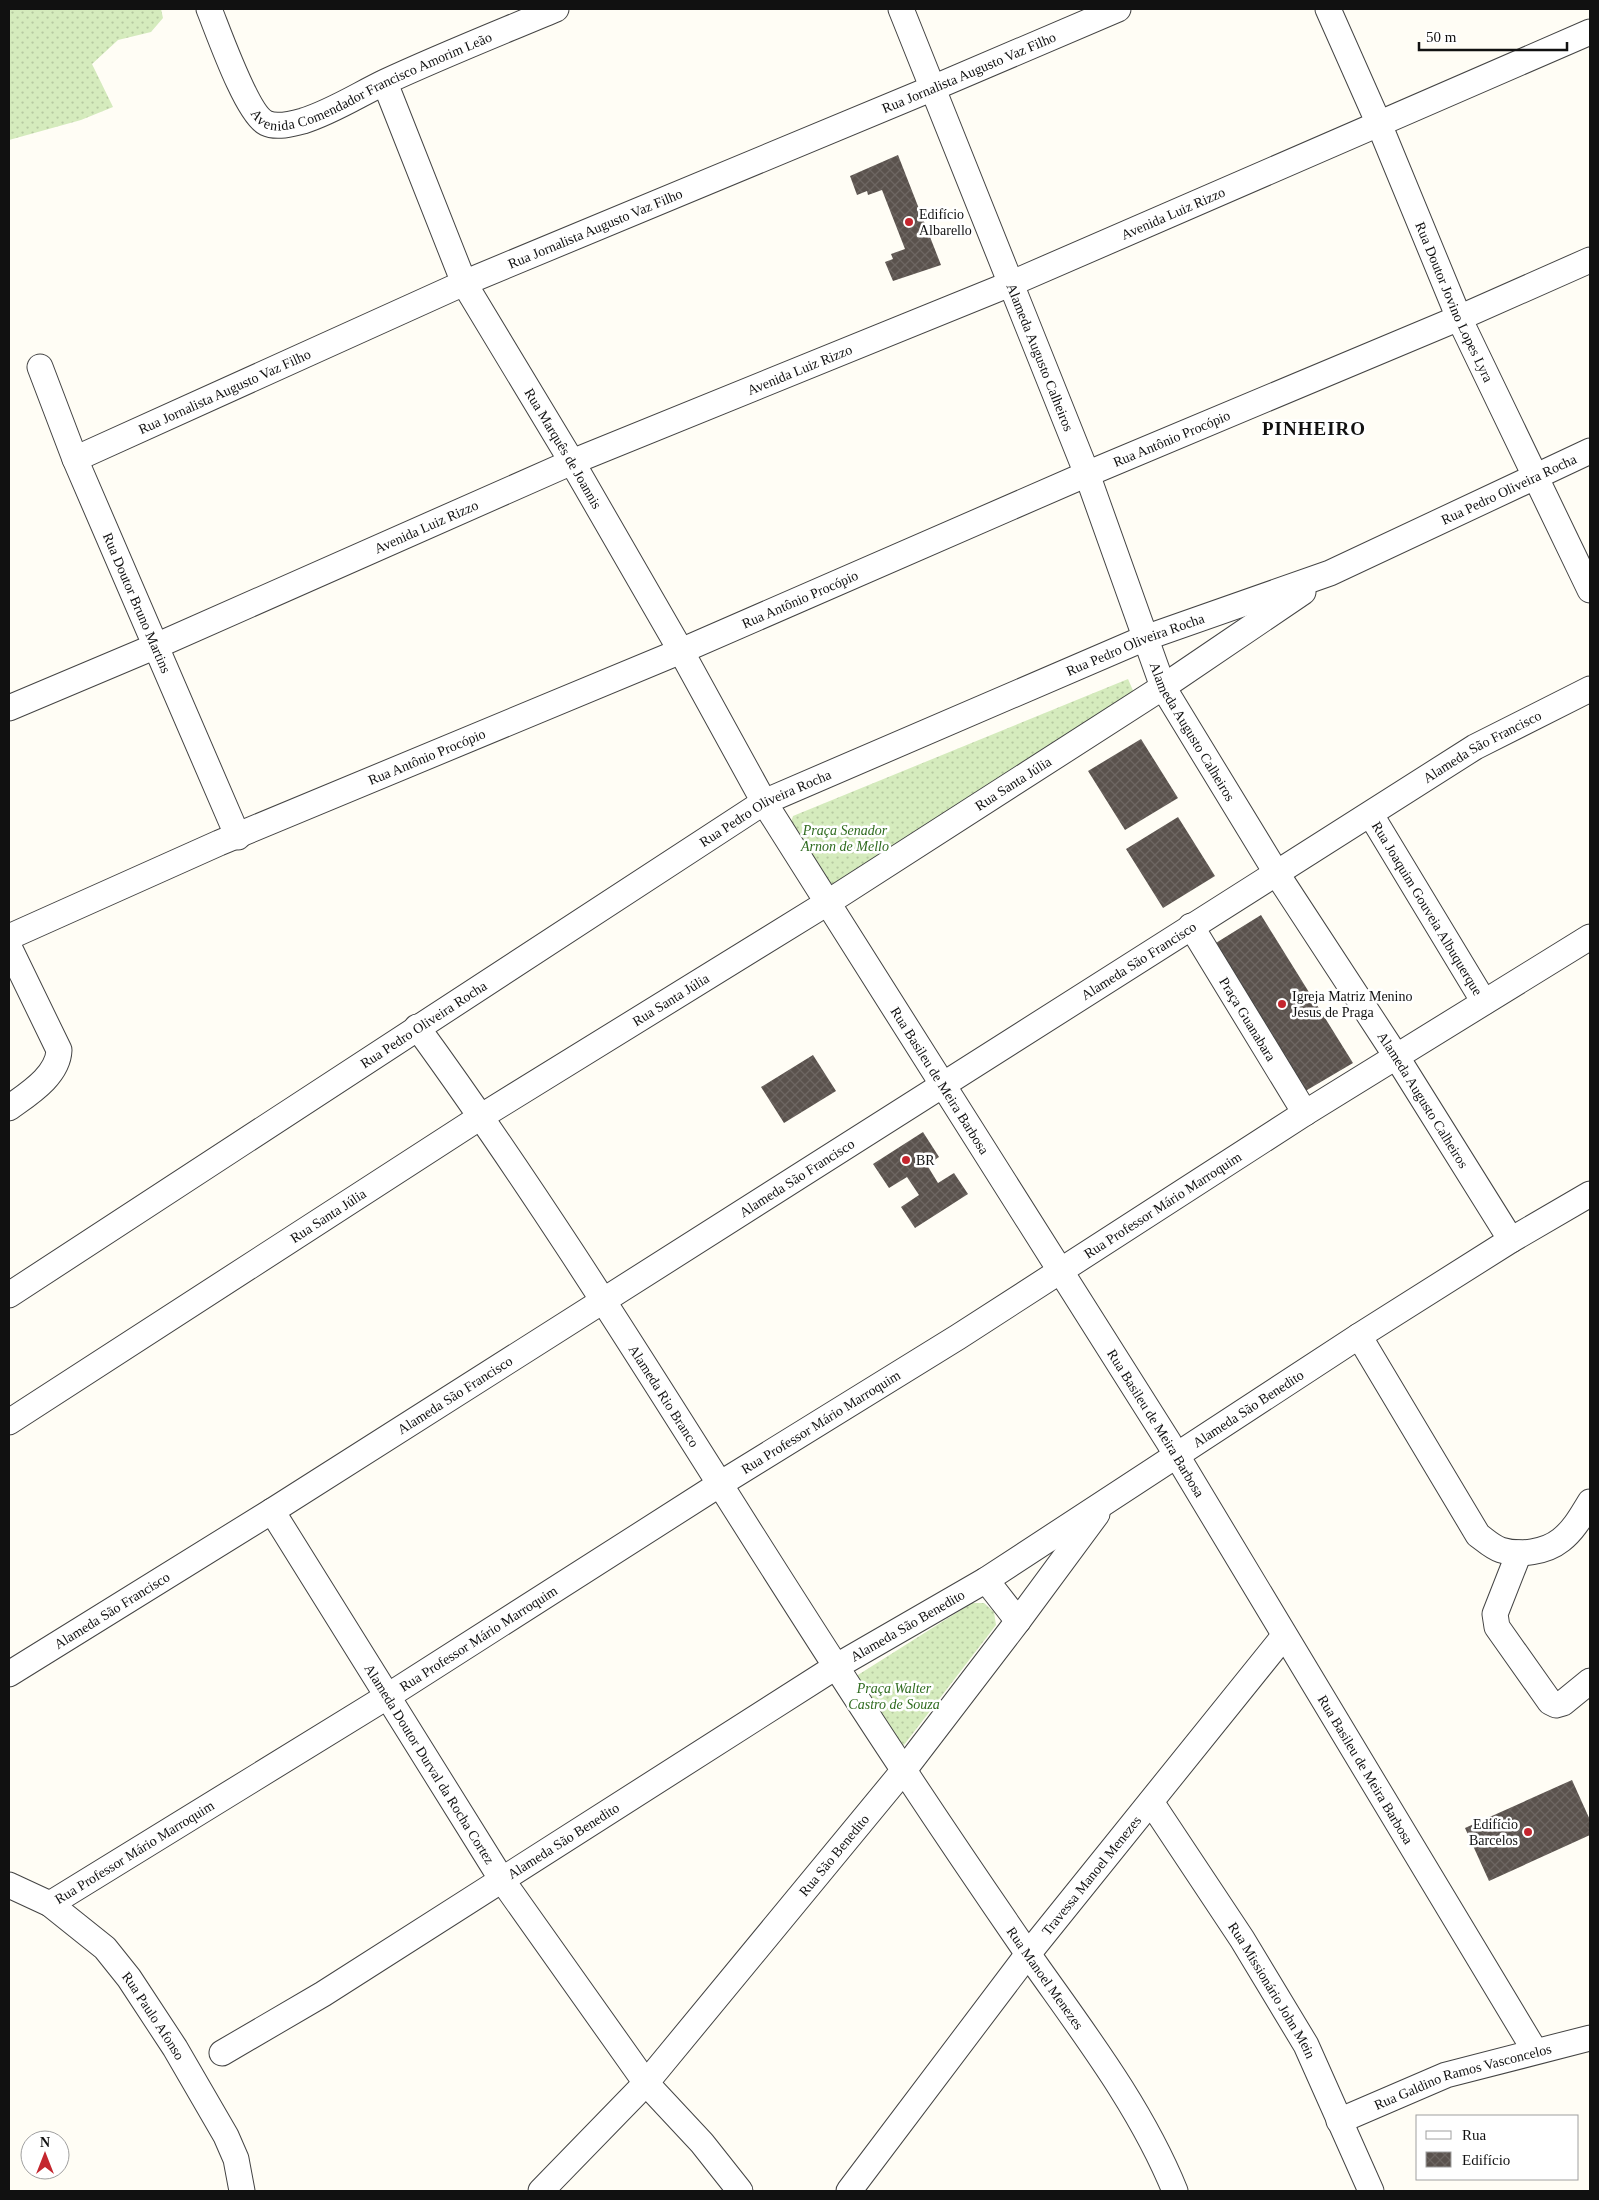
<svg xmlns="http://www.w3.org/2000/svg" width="1599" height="2200" viewBox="0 0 1599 2200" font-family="'Times New Roman',serif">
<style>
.grass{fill:url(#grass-dots)}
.building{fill:url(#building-cross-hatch)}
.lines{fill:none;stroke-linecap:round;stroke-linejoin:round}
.minor-casing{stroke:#444;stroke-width:27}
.minor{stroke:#fff;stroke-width:25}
.poi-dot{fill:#c4262e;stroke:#fff;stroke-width:2}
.labels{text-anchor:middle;stroke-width:5;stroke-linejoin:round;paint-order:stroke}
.street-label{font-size:14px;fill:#111;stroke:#fff}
.poi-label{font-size:14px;fill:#111;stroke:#fff;text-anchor:start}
.park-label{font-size:14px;font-style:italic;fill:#2f6b1f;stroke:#fff}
.district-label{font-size:19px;font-weight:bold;letter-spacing:1px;fill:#111;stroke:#fff}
</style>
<defs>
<pattern id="grass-dots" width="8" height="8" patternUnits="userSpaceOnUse" patternTransform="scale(1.25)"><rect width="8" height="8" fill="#d5ebbd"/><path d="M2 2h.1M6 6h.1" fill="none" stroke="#b6c8a1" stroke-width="1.8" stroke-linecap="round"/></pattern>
<pattern id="building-cross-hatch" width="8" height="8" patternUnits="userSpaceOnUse" patternTransform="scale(1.25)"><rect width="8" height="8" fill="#5a524d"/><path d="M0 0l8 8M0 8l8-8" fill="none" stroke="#6d6662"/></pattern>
</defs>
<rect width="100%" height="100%" fill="#fffdf5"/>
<path class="grass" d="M9 9H161L163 18 151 32 118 40 92 64 113 107 81 120 9 140Z
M1128 679 1141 709 829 888 789 828 793 816Z
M972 1603H984L994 1612 996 1625 897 1754 842 1685Z"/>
<path class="building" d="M898 155 941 265 893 281 885 262 893 259 891 254 905 249 882 190 868 195 867 191 857 195 850 176Z
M1141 739 1178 798 1125 830 1088 771Z
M1178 817 1215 876 1163 908 1126 849Z
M1261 915 1353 1063 1302 1093 1211 946Z
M813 1055 836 1091 784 1123 761 1087Z
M923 1132 939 1157 927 1165 938 1183 954 1173 968 1194 915 1228 901 1207 919 1195 907 1177 889 1188 873 1164Z
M1572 1780 1590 1820V1835L1489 1881 1465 1828Z"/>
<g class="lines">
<g class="minor-casing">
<g id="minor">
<path id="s1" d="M209 9C218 31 247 114 266 123 276 128 292 124 303 121 332 112 358 95 385 82 441 56 499 33 556 9"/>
<path id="s2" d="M901 9 1087 474 1163 687 1277 874 1396 1056 1511 1240"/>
<path id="s3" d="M1328 9 1379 124 1459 318 1590 590"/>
<path id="s4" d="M385 83 464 283 572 462 681 651 764 802 1168 1441 1535 2051"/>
<path id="s5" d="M40 367 75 459 238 837"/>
<path id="s6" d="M75 459 464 283 933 88 1118 9"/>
<path id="s7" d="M9 708 156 646 572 462 1010 284 1590 32"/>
<path id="s8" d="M1371 815 1484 1002"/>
<path id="s9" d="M1191 926 1305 1113"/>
<path id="s10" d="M9 937 219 843 681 651 1087 474 1459 318 1590 260"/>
<path d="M9 947 59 1050C58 1076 28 1094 9 1108"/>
<path id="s11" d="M417 1027C591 1266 739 1523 903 1769 944 1831 986 1893 1028 1954 1082 2031 1140 2105 1175 2191"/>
<path id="s12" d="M9 1295 764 802 1145 638 1330 573 1590 451"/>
<path d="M1359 1336 1478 1535C1485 1540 1492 1547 1501 1550 1520 1556 1546 1552 1561 1540 1574 1530 1582 1515 1590 1502"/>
<path id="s13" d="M9 1422 482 1116 827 903 1163 687 1303 592"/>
<path id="s14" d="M272 1511 502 1880 646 2083 702 2143 740 2191"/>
<path d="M1519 1553 1495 1614 1497 1627 1550 1702 1556 1705 1563 1703 1590 1681"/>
<path d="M986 1580 1018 1621"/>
<path id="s15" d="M9 1674 272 1511 1475 747 1590 689"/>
<path id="s16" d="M1151 1802 1242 1939 1306 2045 1371 2191"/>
<path id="s17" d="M9 1885 50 1904 105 1948 129 1978 175 2048 226 2136 236 2159 242 2191"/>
<path id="s18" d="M50 1904 388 1696 720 1484 958 1337 1305 1113 1590 937"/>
<path id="s19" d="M222 2053 323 1994 837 1666 986 1580 1359 1336 1511 1240 1590 1194"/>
<path id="s20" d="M1339 2121 1446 2075 1590 2038"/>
<path id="s21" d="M541 2191 646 2083 904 1770 1018 1621 1097 1514"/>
<path id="s22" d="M849 2191 1028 1954 1284 1636"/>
</g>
</g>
<use href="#minor" class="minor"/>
</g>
<g class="poi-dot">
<circle cx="909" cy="222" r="5"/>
<circle cx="1282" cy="1004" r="5"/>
<circle cx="906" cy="1160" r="5"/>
<circle cx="1528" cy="1832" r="5"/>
</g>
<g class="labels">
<g class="street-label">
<text dy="5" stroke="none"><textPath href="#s1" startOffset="242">Avenida Comendador Francisco Amorim Leão</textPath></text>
<text dy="5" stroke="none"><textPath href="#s6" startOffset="974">Rua Jornalista Augusto Vaz Filho</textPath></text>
<text dy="5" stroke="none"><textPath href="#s7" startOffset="1265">Avenida Luiz Rizzo</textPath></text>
<text dy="5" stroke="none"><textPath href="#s6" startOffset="569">Rua Jornalista Augusto Vaz Filho</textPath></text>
<text dy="5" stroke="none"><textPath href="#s3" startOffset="319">Rua Doutor Jovino Lopes Lyra</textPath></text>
<text dy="5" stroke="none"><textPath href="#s2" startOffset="375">Alameda Augusto Calheiros</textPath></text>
<text dy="5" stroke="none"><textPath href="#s7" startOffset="860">Avenida Luiz Rizzo</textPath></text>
<text dy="5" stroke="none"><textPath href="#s6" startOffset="164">Rua Jornalista Augusto Vaz Filho</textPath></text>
<text dy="5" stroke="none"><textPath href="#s10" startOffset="1265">Rua Antônio Procópio</textPath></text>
<text dy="5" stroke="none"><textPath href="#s4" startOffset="408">Rua Marquês de Joannis</textPath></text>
<text dy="5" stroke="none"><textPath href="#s12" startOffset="1710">Rua Pedro Oliveira Rocha</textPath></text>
<text dy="5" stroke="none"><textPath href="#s7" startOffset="455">Avenida Luiz Rizzo</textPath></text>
<text dy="5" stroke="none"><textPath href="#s10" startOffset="860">Rua Antônio Procópio</textPath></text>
<text dy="5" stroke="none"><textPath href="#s5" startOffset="255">Rua Doutor Bruno Martins</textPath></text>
<text dy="5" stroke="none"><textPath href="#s12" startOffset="1305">Rua Pedro Oliveira Rocha</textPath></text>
<text dy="5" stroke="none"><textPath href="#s2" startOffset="780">Alameda Augusto Calheiros</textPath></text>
<text dy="5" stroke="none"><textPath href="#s15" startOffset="1741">Alameda São Francisco</textPath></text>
<text dy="5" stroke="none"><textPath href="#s10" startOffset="455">Rua Antônio Procópio</textPath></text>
<text dy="5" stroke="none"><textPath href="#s13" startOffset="1190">Rua Santa Júlia</textPath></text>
<text dy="5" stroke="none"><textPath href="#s12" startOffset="900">Rua Pedro Oliveira Rocha</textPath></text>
<text dy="5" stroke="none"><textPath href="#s8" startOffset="109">Rua Joaquim Gouveia Albuquerque</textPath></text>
<text dy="5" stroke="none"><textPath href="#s15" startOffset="1336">Alameda São Francisco</textPath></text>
<text dy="5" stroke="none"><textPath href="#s13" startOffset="785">Rua Santa Júlia</textPath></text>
<text dy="5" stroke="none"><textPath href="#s9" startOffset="109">Praça Guanabara</textPath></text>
<text dy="5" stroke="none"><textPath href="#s12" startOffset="495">Rua Pedro Oliveira Rocha</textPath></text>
<text dy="5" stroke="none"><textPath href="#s4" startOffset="1144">Rua Basileu de Meira Barbosa</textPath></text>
<text dy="5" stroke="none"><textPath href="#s2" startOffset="1215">Alameda Augusto Calheiros</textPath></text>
<text dy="5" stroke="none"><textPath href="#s15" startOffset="931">Alameda São Francisco</textPath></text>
<text dy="5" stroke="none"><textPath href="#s18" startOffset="1314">Rua Professor Mário Marroquim</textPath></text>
<text dy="5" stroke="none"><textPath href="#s13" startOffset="380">Rua Santa Júlia</textPath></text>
<text dy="5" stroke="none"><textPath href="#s15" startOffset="526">Alameda São Francisco</textPath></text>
<text dy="5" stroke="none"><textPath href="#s11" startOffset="444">Alameda Rio Branco</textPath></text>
<text dy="5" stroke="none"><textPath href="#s19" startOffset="1212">Alameda São Benedito</textPath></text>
<text dy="5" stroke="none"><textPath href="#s18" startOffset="909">Rua Professor Mário Marroquim</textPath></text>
<text dy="5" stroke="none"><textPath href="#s4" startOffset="1549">Rua Basileu de Meira Barbosa</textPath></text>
<text dy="5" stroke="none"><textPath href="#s15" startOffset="121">Alameda São Francisco</textPath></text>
<text dy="5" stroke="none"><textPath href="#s19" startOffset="808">Alameda São Benedito</textPath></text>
<text dy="5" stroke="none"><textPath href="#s18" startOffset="504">Rua Professor Mário Marroquim</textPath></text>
<text dy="5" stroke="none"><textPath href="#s14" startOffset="298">Alameda Doutor Durval da Rocha Cortez</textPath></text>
<text dy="5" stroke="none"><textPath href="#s4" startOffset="1954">Rua Basileu de Meira Barbosa</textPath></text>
<text dy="5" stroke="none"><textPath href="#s19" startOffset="402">Alameda São Benedito</textPath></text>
<text dy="5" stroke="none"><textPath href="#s18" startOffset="99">Rua Professor Mário Marroquim</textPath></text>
<text dy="5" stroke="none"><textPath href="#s21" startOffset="446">Rua São Benedito</textPath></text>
<text dy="5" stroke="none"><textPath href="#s22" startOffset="398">Travessa Manoel Menezes</textPath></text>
<text dy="5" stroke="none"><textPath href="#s11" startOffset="1140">Rua Manoel Menezes</textPath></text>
<text dy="5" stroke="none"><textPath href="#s16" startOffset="224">Rua Missionário John Mein</textPath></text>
<text dy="5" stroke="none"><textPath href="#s17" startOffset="199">Rua Paulo Afonso</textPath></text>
<text dy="5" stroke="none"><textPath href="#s20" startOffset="132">Rua Galdino Ramos Vasconcelos</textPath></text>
</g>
<g class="poi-label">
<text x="919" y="219">Edifício<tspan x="919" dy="16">Albarello</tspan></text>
<text x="1292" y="1001">Igreja Matriz Menino<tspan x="1292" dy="16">Jesus de Praga</tspan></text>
<text x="916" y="1165">BR</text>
<text x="1518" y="1829" text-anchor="end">Edifício<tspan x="1518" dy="16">Barcelos</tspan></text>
</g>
<g class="park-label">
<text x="845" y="835">Praça Senador<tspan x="845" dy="16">Arnon de Mello</tspan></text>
<text x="894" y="1693">Praça Walter<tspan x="894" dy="16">Castro de Souza</tspan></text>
</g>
<g class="district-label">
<text x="1314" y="435">PINHEIRO</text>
</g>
</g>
<rect width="1599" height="2200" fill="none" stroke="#111111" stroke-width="20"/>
<rect x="1416" y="2115" width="162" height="65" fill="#ffffff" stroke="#a0a0a0"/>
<rect x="1426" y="2131" width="25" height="8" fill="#ffffff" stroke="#a0a0a0"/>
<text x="1462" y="2140" font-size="15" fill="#111111">Rua</text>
<rect x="1426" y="2152" width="25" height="15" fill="url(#building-cross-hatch)" stroke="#a0a0a0"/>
<text x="1462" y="2165" font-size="15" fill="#111111">Edifício</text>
<g transform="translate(45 2155)"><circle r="24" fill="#ffffff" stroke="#a0a0a0"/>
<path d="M0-4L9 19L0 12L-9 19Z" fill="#c4262e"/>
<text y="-8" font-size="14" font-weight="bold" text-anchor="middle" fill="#111111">N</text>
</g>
<path d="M1419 42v8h148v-8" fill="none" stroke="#111111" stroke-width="2.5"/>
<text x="1426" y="42" font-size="15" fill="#111111" stroke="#ffffff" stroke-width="4" paint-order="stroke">50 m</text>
</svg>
